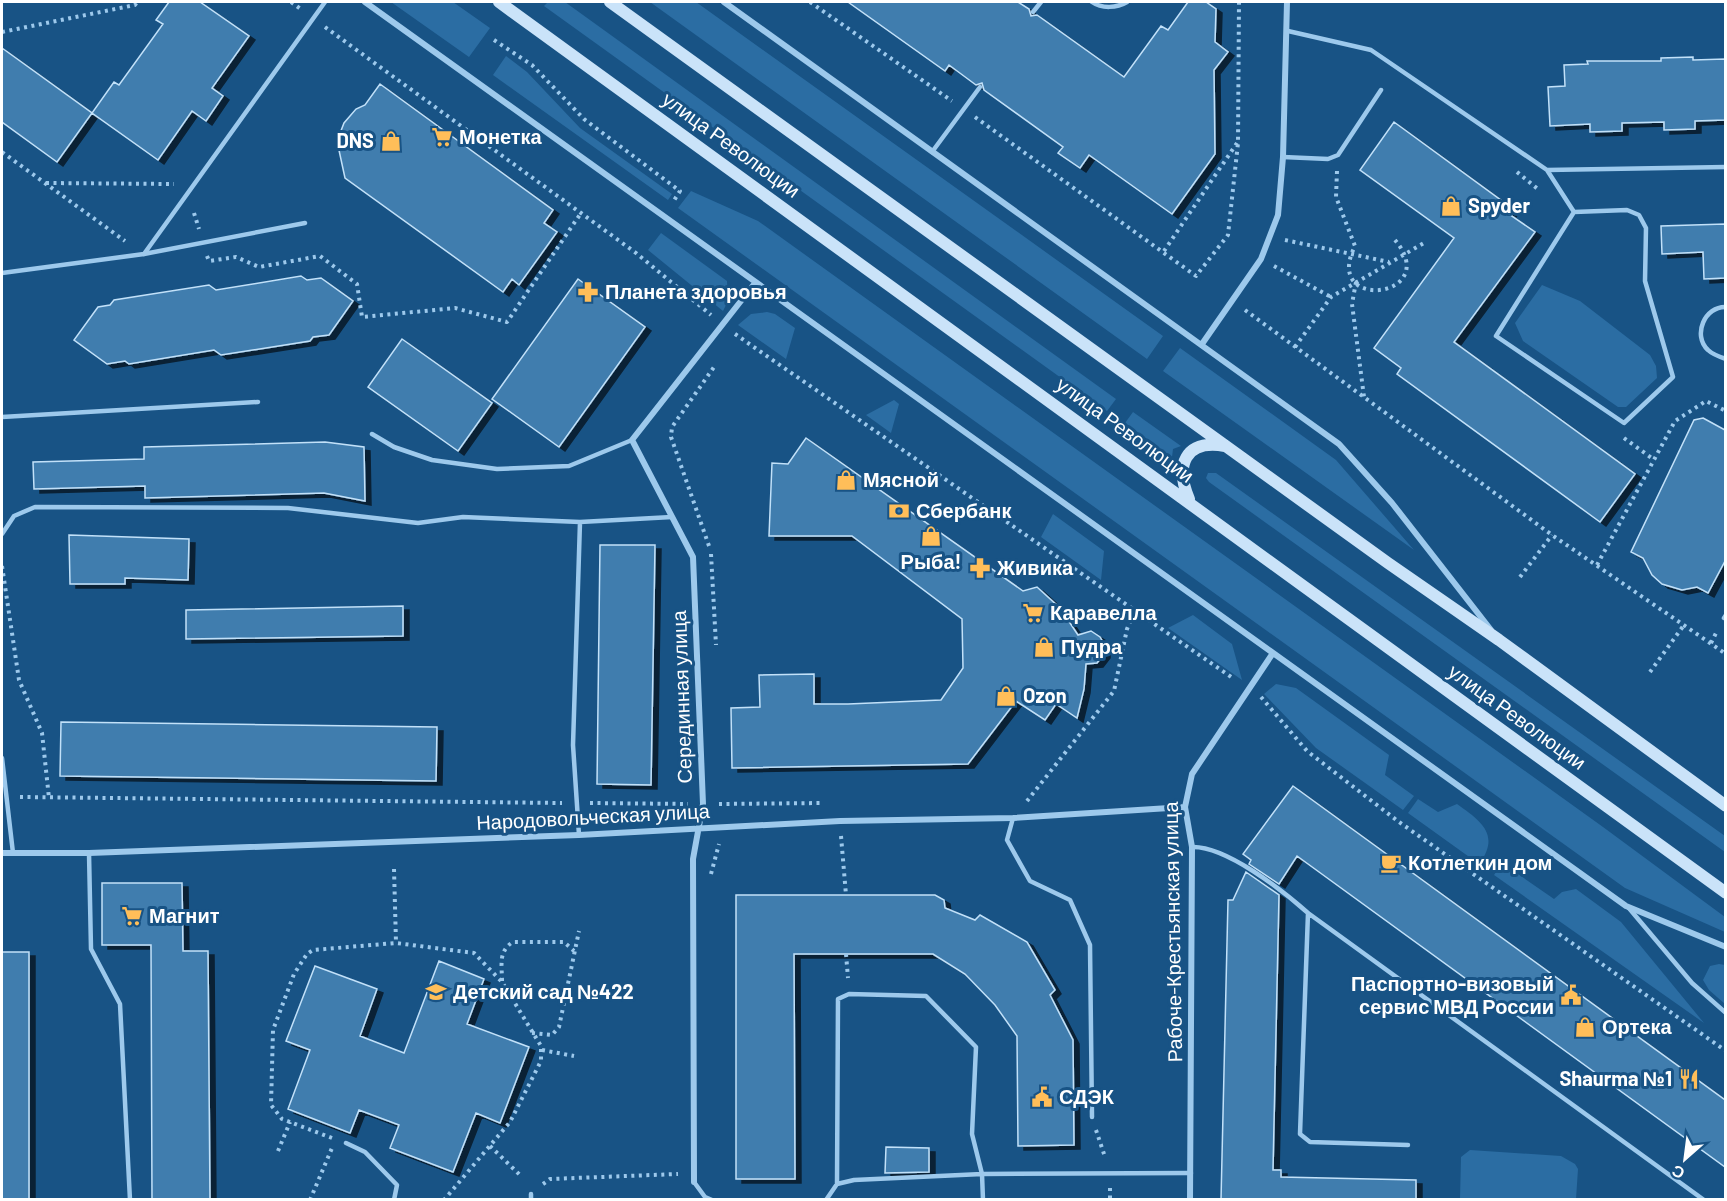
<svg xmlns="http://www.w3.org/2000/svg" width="1727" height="1201" viewBox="0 0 1727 1201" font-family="Barlow,sans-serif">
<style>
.green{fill:#2b6da3}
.building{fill:#407dae;stroke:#c2e1f9;stroke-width:1.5;filter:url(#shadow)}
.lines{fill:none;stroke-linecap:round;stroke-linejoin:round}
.path{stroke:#9dc9ec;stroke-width:4;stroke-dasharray:3 4.5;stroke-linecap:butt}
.lane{stroke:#9dc9ec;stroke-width:4.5}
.street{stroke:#9dc9ec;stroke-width:6}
.secondary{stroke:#cae3f9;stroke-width:12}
.labels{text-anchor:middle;stroke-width:6;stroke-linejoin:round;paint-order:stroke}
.poi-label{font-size:20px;font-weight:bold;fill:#fff;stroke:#185385;text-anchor:start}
.street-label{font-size:20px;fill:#fff;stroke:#185385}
</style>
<defs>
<filter id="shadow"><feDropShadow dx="6" dy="4" stdDeviation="0" flood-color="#0009"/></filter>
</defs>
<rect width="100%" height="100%" fill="#185385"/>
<path class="green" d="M391 2H453L490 28 469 57Z
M548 2H565L1116 399 1107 411 544 6Z
M650 2H696L1163 336 1147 359Z
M506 56 527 72 580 128 672 194 668 200 493 75Z
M691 191 758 221 1603 827 1725 917V932L1625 888 678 208Z
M661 233 727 281 728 301 723 311 648 250Z
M1542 285 1580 301 1650 355 1656 366 1657 378 1626 407H1618L1523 341 1515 323Z
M767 312 775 314 795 328 786 359 738 325 751 314Z
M1180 348 1336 460 1414 550 1163 371Z
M894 400 899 404 891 433 866 415Z
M1133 412 1181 446 1173 449 1172 457 1125 423Z
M1208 473H1216L1725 836V852L1209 482 1206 478Z
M1053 514 1104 551 1101 580 1041 537Z
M1193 615 1232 644 1242 680 1168 628Z
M1276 684 1296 688 1389 755 1385 775 1414 796 1403 810 1316 748 1264 694Z
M1418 799 1438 812 1457 804C1481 821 1501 835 1479 864L1408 813Z
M1502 863 1554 899 1562 892 1576 889 1621 922 1704 1023 1494 875Z
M1719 964 1725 965V1004L1709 990 1703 980 1710 966Z
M1470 1150 1561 1156 1575 1164 1578 1169 1576 1199H1460L1461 1157Z"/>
<path class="building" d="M169 2H200L249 36 212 88 223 96 206 121 192 111 158 160 92 113 114 82 119 85 163 24 156 20Z
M848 2H1018L1029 9 1031 16 1037 15 1124 77 1161 26 1168 30 1188 2H1206L1216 9 1215 42 1228 52 1214 70 1215 154 1172 214 1089 155 1080 168 1058 153 1063 147 984 90 982 83 976 85 949 65 945 71Z
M2 48 92 113 57 162 2 122Z
M1693 57V60L1725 59V120L1695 121V129L1664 130V122L1622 123V131L1590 132V124L1550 126 1548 87 1565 86 1564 65 1588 64 1587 61H1661V58Z
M380 84 553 210 544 223 557 232 519 285 512 279 503 292 345 178 337 141 344 123 356 109 365 105Z
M1394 122 1513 209 1509 214 1535 232 1454 342 1635 474 1600 522 1397 374 1401 368 1374 348 1454 238 1360 170Z
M1725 224V278L1704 279 1703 252 1662 254 1661 226Z
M301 276 307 280 321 278 353 301 329 335 313 337 310 341 221 355 214 350 129 364 125 361 107 364 74 340 98 307 110 305 114 300 209 285 216 290Z
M578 279 645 327 559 447 492 399Z
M402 339 492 403 458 451 368 387Z
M1703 418 1725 430V561L1708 593 1697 587 1682 590 1662 584 1652 575 1643 558 1631 552 1694 420Z
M806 438 1023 591 1037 587 1060 608 1078 635 1091 631 1100 637 1104 644V654L1097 663 1086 664 1084 689 1077 718 1056 704 1045 720 1016 701 968 764 732 768 731 708 760 707 759 675 814 674V704H848L941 700 963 668 962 619 852 536H769L772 463 788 464Z
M325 442 364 447 365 501 324 493 145 498V486L34 489 33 462 144 459V447Z
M69 535 189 539 188 580 125 578V584H70Z
M600 545H655L651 785 597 784Z
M403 606V636L186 639V610Z
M61 722 437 727 436 781 60 776Z
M1293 786 1725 1100V1167L1297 856 1279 884 1249 864 1251 860 1243 854Z
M1246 872 1279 895 1273 1170H1281V1177L1416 1180V1200H1221L1228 900H1233Z
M102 883H182L183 951H208L210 1200H152L151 945H102Z
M736 895H935L944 900 945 908 975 920 980 915 1027 942 1055 990 1050 995 1073 1040 1074 1145 1018 1146 1017 1036 995 1005 965 974 933 954H794L795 1179H736Z
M2 952H29V1200H2Z
M439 961 484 979 467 1024 529 1047 500 1123 476 1113 453 1172 390 1148 399 1125 359 1110 350 1133 288 1109 310 1050 286 1041 315 966 377 989 360 1036 404 1053Z
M886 1147 929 1148V1172L885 1173Z"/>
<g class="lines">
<path class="path" d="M291 2 302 10
M810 2 952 101
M325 27 636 253 711 315
M2 32 135 5 137 2
M494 40 532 65 584 119 680 191 673 202
M975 117 1196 276 1228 235 1238 143 1239 2
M2 152 125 241
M1337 171 1336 197 1355 246C1321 313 1444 298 1395 240
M1517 172 1539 190
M46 183 174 184
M194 213 199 229
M1285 240 1389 262
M1164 251 1237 143
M207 256 209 261 236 257 259 267 320 256 357 284 362 317 455 308 507 322 581 213
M1274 266 1331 297
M1356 282 1352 304 1364 397
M1245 310 1552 535 1726 654
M735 334 1234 679
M1295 347 1331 297 1424 243
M1624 438 1653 459
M709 546 671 437 672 427 714 367
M711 554 716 645
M1597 565 1675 421 1706 401 1726 411
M2 566 19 680 42 733 49 798
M1520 577 1552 535
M1711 643 1717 631
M1650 672 1684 625
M1261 697 1307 751 1399 822 1726 1051
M20 797 562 803
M1027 801 1114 691 1127 629 1135 610
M590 803 688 804
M719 804 823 803
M841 836 846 895
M394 869 396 943
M711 874 719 844
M846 954 848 978
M502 981C502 965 498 951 513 942H564L574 951
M532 1033 552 1035 559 1027 579 931
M542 1050 574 1056
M1096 1130 1105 1157
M332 1138 282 1119 271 1105 273 1030 294 974 307 954 313 950 396 943 474 953 502 982 541 1046V1061L510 1122 444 1200
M490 1146 521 1176
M278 1151 290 1122
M543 1184 550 1179 678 1174
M1110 1188V1200
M310 1200 332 1148"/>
<path class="lane" d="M1092 2C1102 9 1117 8 1127 2
M1033 12 1041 2
M1288 31 1371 50 1547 170 1574 212 1496 336 1624 423 1673 377 1645 281 1646 228 1639 215 1627 210 1574 212
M932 152 980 87
M1283 157 1328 159 1338 155 1381 90
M1547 170 1726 167
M144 254 325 2
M2 273 144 254 305 223
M1726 307C1705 306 1692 335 1708 350 1712 354 1720 357 1726 359
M2 417 258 402
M372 434 394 447 432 460 497 469 569 466 632 440
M2 534 14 516 35 507 288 508 418 523 463 517 580 522 672 517
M1724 618 1726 615
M2 758 13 853
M1013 818 1007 840 1030 881 1070 900 1090 945 1092 1117
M579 835 573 745 580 522
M1192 847C1226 846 1282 890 1308 913L1704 1200
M89 853 91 949 120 1004 130 1200
M1628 907 1692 983 1726 1013
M1308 913 1300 1134 1310 1142 1408 1145
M346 1143 365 1152 397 1185 394 1200
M694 1182 705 1197 712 1200
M837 1184 838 999 849 994 926 996 976 1047 972 1134 982 1174 983 1200
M531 1200V1194
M826 1200 837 1184 854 1180 982 1174 1191 1173"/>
<path class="street" d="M365 2 1626 906 1726 947
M724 2 1339 444 1392 503 1491 630
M1202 344 1261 259 1278 215 1283 157 1287 2
M2 853H89L579 835 840 821 1013 818 1185 807
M694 1182 693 859 703 804 693 557 632 440 755 283
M1190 1200 1192 847 1185 807 1192 774 1273 653"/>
<path class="secondary" d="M499 2 1726 893
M610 2 1388 563 1499 640 1726 806
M1189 499C1175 466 1184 439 1225 446"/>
</g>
<defs>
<g id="supermarket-bare" transform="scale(1.62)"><path d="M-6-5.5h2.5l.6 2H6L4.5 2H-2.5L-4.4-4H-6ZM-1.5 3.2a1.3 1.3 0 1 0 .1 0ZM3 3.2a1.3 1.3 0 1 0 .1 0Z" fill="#ffbe59" stroke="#185385" stroke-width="2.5" paint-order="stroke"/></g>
<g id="shop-bare" transform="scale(1.62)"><path d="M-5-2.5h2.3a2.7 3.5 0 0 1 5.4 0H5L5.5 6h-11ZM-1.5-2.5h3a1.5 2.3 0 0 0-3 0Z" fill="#ffbe59" stroke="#185385" stroke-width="2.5" paint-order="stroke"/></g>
<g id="pharmacy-bare" transform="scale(1.62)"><path d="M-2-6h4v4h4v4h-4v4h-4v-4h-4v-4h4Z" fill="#ffbe59" stroke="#185385" stroke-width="2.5" paint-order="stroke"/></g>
<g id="bank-bare" transform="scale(1.62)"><path d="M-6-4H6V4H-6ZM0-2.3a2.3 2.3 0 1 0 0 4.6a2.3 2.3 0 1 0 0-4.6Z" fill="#ffbe59" stroke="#185385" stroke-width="2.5" paint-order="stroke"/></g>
<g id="cafe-bare" transform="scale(1.62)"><path d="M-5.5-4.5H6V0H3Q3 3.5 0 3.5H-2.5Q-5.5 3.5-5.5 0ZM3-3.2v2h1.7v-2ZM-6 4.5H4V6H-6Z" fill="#ffbe59" stroke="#185385" stroke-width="2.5" paint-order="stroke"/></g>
<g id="school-bare" transform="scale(1.62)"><path d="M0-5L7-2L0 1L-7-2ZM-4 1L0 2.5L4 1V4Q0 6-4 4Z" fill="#ffbe59" stroke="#185385" stroke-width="2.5" paint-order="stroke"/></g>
<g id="civic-bare" transform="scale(1.62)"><path d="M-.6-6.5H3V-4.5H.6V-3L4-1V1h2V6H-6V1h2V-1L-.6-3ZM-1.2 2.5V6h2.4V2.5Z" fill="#ffbe59" stroke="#185385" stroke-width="2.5" paint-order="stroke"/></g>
<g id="restaurant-bare" transform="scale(1.62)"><path d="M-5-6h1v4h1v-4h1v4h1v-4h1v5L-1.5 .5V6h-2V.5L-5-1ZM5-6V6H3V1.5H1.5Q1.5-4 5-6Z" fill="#ffbe59" stroke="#185385" stroke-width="2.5" paint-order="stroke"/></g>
</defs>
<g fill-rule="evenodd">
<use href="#supermarket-bare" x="442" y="137"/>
<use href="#shop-bare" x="391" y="141"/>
<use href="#shop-bare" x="1451" y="206"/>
<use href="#pharmacy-bare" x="588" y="292"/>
<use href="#shop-bare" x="846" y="480"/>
<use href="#bank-bare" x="899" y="511"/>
<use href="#shop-bare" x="931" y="536"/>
<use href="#pharmacy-bare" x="980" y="568"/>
<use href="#supermarket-bare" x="1033" y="613"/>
<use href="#shop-bare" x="1044" y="647"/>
<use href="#shop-bare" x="1006" y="696"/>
<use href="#cafe-bare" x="1391" y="863"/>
<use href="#supermarket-bare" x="132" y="916"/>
<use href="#school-bare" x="436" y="992"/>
<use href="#civic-bare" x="1571" y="995"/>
<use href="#shop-bare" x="1585" y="1027"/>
<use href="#restaurant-bare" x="1689" y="1079"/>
<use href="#civic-bare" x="1042" y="1097"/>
</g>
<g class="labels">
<g class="poi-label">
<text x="459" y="144">Монетка</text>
<text x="374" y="148" text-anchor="end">DNS</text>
<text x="1468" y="213">Spyder</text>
<text x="605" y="299">Планета здоровья</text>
<text x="863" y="487">Мясной</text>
<text x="916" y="518">Сбербанк</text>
<text x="931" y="569" text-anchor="middle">Рыба!</text>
<text x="997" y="575">Живика</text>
<text x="1050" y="620">Каравелла</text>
<text x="1061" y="654">Пудра</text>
<text x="1023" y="703">Ozon</text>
<text x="1408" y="870">Котлеткин дом</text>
<text x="149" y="923">Магнит</text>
<text x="1554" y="991" text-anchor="end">Паспортно-визовый<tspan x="1554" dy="23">сервис МВД России</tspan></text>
<text x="453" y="999">Детский сад №422</text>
<text x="1602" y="1034">Ортека</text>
<text x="1672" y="1086" text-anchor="end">Shaurma №1</text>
<text x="1059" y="1104">СДЭК</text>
</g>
<g class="street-label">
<text transform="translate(731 145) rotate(36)" y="7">улица Революции</text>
<text transform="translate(1125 430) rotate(36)" y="7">улица Революции</text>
<text transform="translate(682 697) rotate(-92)" y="7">Серединная улица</text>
<text transform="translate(1517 717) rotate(36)" y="7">улица Революции</text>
<text transform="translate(593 817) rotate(-3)" y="7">Народовольческая улица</text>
<text transform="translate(1173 932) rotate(-91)" y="7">Рабоче-Крестьянская улица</text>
</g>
</g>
<rect width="1727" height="1201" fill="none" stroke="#ffffff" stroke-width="6"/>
<g transform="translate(1685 1159) rotate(208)" stroke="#185385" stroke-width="4.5" paint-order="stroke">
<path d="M0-4.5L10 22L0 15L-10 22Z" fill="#ffffff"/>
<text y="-9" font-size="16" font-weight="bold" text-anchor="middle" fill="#ffffff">С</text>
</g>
</svg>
